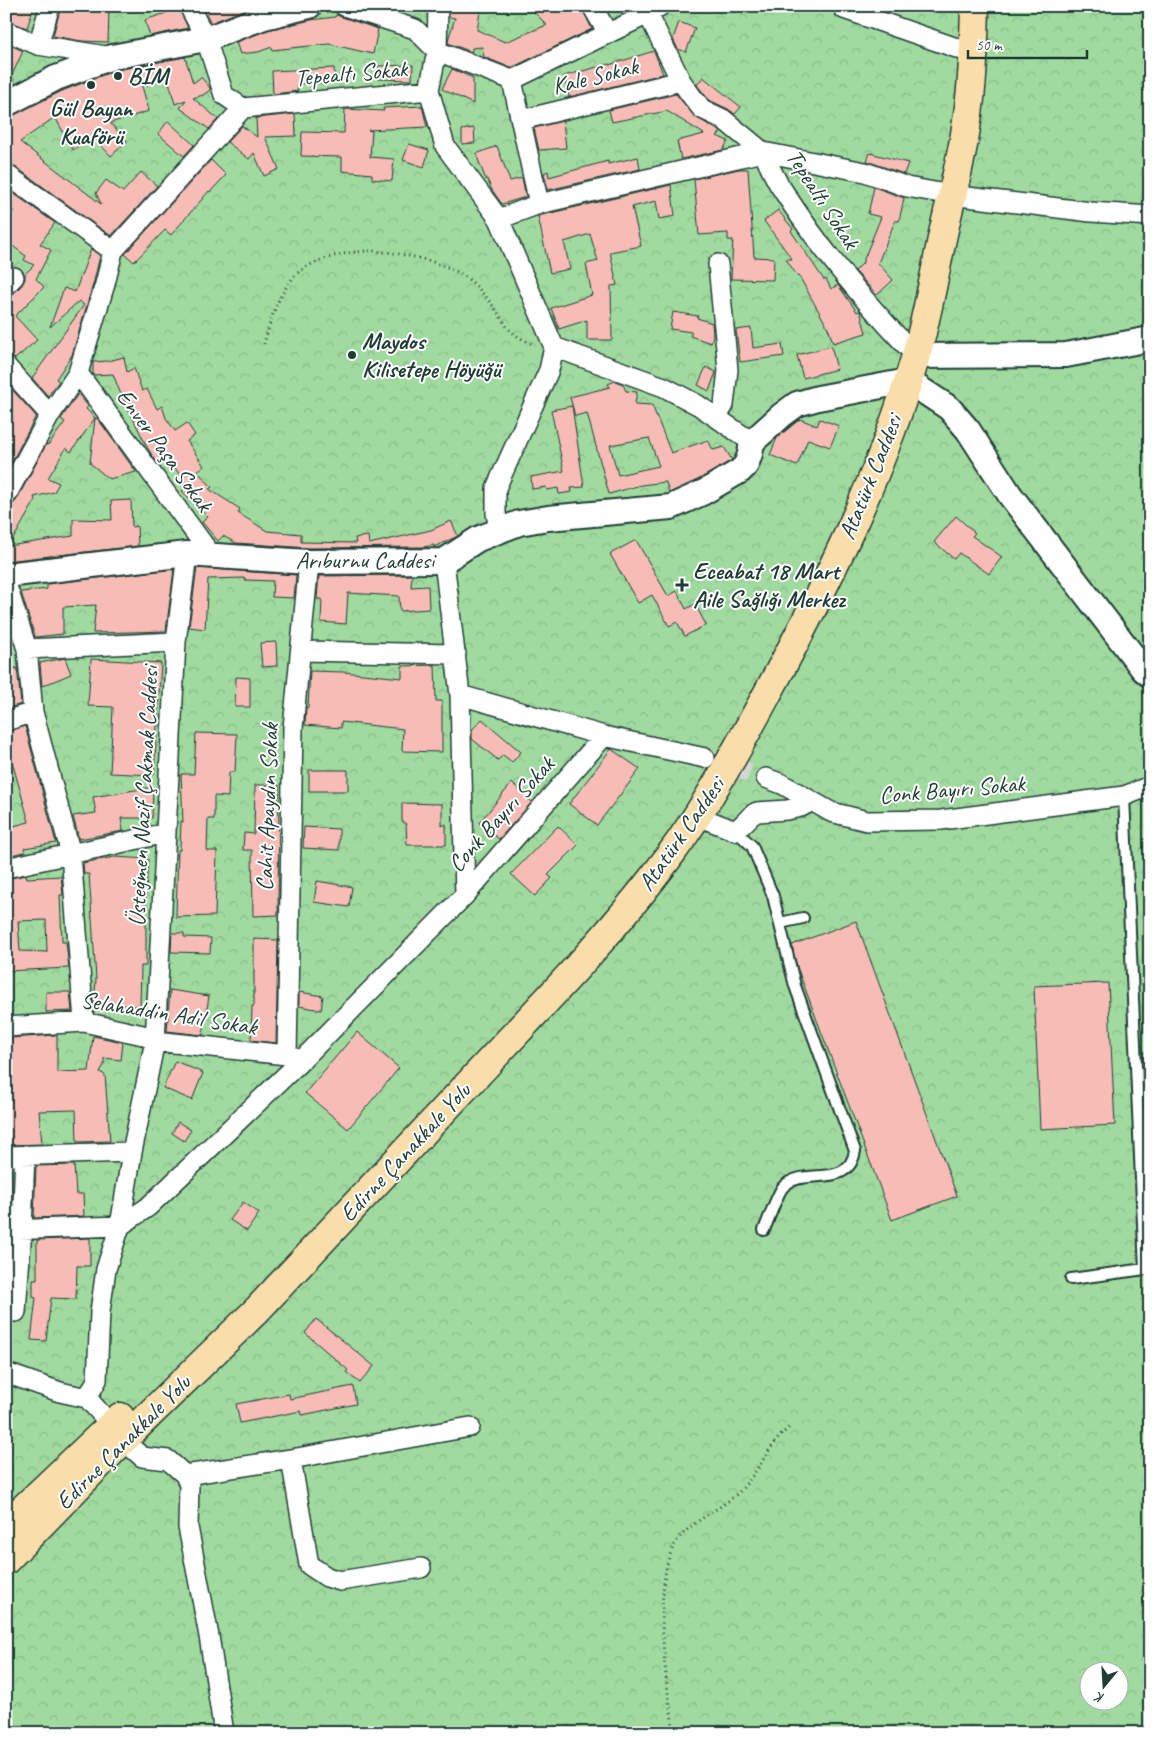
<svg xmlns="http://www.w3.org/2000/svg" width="1156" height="1739" viewBox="0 0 1156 1739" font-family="Caveat,sans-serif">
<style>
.park{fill:url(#park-crowns);stroke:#608c6a;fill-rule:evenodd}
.building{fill:#f8bcb6;stroke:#1f3d34;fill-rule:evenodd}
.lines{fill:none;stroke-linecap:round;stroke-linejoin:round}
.minor-tunnel{stroke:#d2d8d6;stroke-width:19;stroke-dasharray:19 9;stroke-linecap:butt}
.service-casing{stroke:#1f3d34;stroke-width:14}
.minor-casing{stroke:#1f3d34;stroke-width:22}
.tertiary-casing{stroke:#1f3d34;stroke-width:28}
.primary-casing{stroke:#1f3d34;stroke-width:31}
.trunk-casing{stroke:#1f3d34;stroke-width:31}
.path{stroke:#1f3d34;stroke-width:3;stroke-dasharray:1 4;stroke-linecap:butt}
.service{stroke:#fff;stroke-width:10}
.minor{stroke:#fff;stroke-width:19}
.tertiary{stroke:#fff;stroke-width:24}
.primary{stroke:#f9deab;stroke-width:28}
.trunk{stroke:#f9deab;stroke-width:28}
.poi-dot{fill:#1f3d34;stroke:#fff;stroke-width:2}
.labels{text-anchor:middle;stroke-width:4;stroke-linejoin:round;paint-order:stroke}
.street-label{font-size:24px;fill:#1f3d34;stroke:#fff}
.poi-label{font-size:24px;font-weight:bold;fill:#1f3d34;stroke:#fff;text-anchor:start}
</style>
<defs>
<pattern id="park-crowns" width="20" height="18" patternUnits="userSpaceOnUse" patternTransform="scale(1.25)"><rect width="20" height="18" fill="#a0da9f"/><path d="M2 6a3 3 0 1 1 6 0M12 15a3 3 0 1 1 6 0" fill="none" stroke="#89bc8a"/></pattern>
</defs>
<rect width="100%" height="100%" fill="#fff"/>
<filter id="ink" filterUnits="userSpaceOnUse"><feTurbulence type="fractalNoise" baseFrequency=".02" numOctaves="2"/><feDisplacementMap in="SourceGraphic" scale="10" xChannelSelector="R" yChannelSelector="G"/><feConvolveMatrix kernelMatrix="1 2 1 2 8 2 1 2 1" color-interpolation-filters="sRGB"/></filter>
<g filter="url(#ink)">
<path class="park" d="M6 6H1150V1733H6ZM1088 1672H1118V1702H1088Z"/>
<path class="building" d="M6 6H34L27 28 6 20Z
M61 6 109 10 108 42 82 41 53 36Z
M170 6H178L188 28 150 36 145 20 172 11Z
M202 6H254L211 23Z
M449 6H481L477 30 505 42 547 25 528 6H581L592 29 511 68 484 57 482 47 472 48V52L448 43 449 37 455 18 449 17Z
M336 15 378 29 373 54 329 44 272 50V47L258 52 240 54 236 42 268 30 311 20 335 17Z
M679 22 695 28 686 52 678 49 673 39Z
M6 43 23 51 12 75 15 84 6 88Z
M654 51 663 74 569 97 564 76 609 64V65Z
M185 57 193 83 201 77 210 88V90L203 95 193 98 218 119 209 129 180 108 186 100 175 104 168 78 142 86 149 111 110 123 127 141 111 156 92 136 73 150 55 117 20 142 101 204 96 193 106 180 123 192 141 172 157 186 111 236 13 165 6 163V118L12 116 62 91 116 70Z
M413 65 412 80 377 79 378 66Z
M334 68 335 82 297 84 298 91 273 94 272 71Z
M452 69 473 78V104L442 89Z
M703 77 741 107 735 114 728 109 709 100 697 85Z
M676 94 694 116 721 132 717 136 728 141 723 150 681 159 677 141 704 134 667 111 612 122 609 110Z
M422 106 427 127 368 130 372 131 370 157 394 159 392 181 372 179V174L342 171V157L301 156 302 132 344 133 345 109 384 111 383 108Z
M295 114 296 136 265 137 279 169 264 176 254 153 249 159 227 142 242 126 257 137 256 118Z
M168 121 194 145 184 156 158 134Z
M563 121 566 148 539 150 534 128Z
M474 128 475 143 462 144V130Z
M409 144 429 150 424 167 403 160Z
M497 146 510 181 522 178 526 197 502 204 492 190 487 179 486 180 476 154Z
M870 153 908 163 904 174 867 161Z
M638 157 640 169 548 190 544 173 548 171 549 177 608 161V164Z
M211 160 226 175 210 192 209 191 171 235 165 230 134 262 125 254Z
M739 169H748L754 257 774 258 773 280 731 279 733 240H728V233L699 235 694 179Z
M671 185 675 216 659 219 656 201 632 207 641 246 610 252 617 285 611 286 612 340H587V320L559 329 551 308 592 295 586 264 598 261 590 234 564 242 570 269 550 273 538 216Z
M874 187 904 198 899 221H895L878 263 893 280 877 295 855 271 862 264 881 217 868 214Z
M6 188 55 223 40 244 51 250 36 279 44 287 15 316 37 340 15 359 6 352V296L14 293 22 285 25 279V274L34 265 24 260 26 256 6 241V222L14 211 6 205Z
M778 210 793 229 791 231 824 280 826 279 831 289 838 285 857 312 860 311 866 333 833 343 828 328 799 276 798 277 786 259H792L764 221Z
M91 249 100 256 94 281 72 355 56 379 59 381 48 396 32 378 84 305 79 301 50 327 64 288 75 292Z
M673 312 698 316 697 318 712 323 713 335 711 343 690 336 692 332 670 329Z
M751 328 753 348 782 344 784 356 740 362 736 330Z
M831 346 837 369 803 378 797 355Z
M124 357 127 372 134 368 142 391 147 389 157 409 162 406 166 418 175 431 187 423 195 435 187 441 204 466 197 471 212 487 209 489 240 509 238 513 267 531 301 534V542L356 543 355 538 368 536 369 544 431 530 451 521 458 536 434 547V545L423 547 309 548 236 543 223 536 218 541 202 522 208 517 182 491 187 486 166 454 156 461 148 449 120 392 113 374 94 375 93 374V362L108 361Z
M706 367 716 372 709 391 698 385Z
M615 381 623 384 626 391 637 392 635 404 652 405 671 453 708 440 713 450 724 447 732 460 698 480 669 493 666 482 641 485 609 494 587 413 575 416 570 397 610 387 608 384ZM649 438 659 466 618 475 610 445Z
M6 383 36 416 9 467 6 464Z
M78 394 88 406 86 409 95 418 71 452 66 448 48 478 59 483 54 492 34 497 35 501 9 546 73 536V519L112 520 111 501 131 500 132 527 137 526 138 546 6 561V512L9 506 16 501 46 445 49 444 65 422 61 419Z
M572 406 584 487 571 488 572 492 559 494 558 488 547 490 546 487 532 489 531 477 564 471 551 410Z
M95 418 98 419 136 472 109 479 90 463Z
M800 419 817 426 820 419 839 426 830 447 808 439 797 466 770 455 777 438Z
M956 516 975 533 972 536 1002 557 989 574 959 553 954 559 934 542Z
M636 540 668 596 677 591 686 609 695 604 706 625 685 636 677 622 669 626 652 595 638 603 610 554Z
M197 568 296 575 294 598 272 597 273 581 245 580V578L208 579 205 629 189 627Z
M174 569 166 631 93 633 96 605 63 607V634L35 637 21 592 47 589V584Z
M412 575 411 587 428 586 429 609 400 611 399 596 348 593 346 624 321 622 322 599H317L319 576Z
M6 621 14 644 6 646Z
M276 642 277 666 262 667 260 643Z
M65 658 71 674 42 686 40 663Z
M91 659 161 663 154 775 110 773 113 707 88 706Z
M435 665 436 701H442V752L402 751 403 729 341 722V728L305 725 306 707 308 708 310 671 343 672 402 678V666Z
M17 668 21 704 6 709V670Z
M236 677 250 678V707H235Z
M482 719 521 752 512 762 503 755 498 760 472 739V730Z
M25 726 56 843 24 848 25 852 6 856V828L29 822 11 758 6 760V732Z
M196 733 237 734 235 772H229L228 797 214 796V819H208L207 851H217L215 916 176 917 178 850H180L181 821 183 822 181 774H194Z
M611 749 640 769 597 825 569 804Z
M309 770H348V791H309Z
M512 783 532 802 499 839 479 823Z
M255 785H279L278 915 253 916 252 850H243L244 833 254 834Z
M153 787 152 818H121L123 831 79 839 73 816 96 813 93 797Z
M402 803 442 804V826L446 824V845H407L406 824 402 821Z
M558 826 578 845 548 875 552 878 535 896 511 874Z
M304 827 339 829V850L303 848Z
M114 857 148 859 144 923H146V966H141L140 1006 94 1004 93 992H95L96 979 89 874H84L83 863Z
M26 875 27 878 61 876 63 895H60L62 942H66L69 968 6 971V879ZM46 920 47 952 20 951 18 921Z
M317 881 352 887 349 907 314 902Z
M856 921 957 1196 892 1220 797 967 792 945Z
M172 933H184V937L211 938 210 953 171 952Z
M254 939 278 940 276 1043 251 1040 252 1006H254Z
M1108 983 1115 1125 1040 1129 1034 986Z
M170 990 209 996 203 1035 167 1031Z
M46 992H70L72 1011 46 1012Z
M299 992 323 996 321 1010 299 1006Z
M357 1032 399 1068 348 1129 305 1093Z
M57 1035V1072L89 1071 93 1036 123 1042 121 1060 104 1058V1065L100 1072 105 1075 110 1141 77 1142 76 1110 39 1111 42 1144 6 1145V1041H11V1038Z
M175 1061 203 1073 192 1100 163 1088Z
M178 1122 191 1130 184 1141 172 1133Z
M74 1165 76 1194H83L84 1216 34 1218 36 1166Z
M243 1202 259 1213 247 1231 230 1220Z
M90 1238V1266H77L76 1299 51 1298 46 1341 31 1340 36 1298 33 1297V1280H37V1240Z
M316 1319 374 1366 360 1383 346 1372 348 1370 305 1333Z
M353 1386 356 1404 302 1415 301 1411 240 1423 236 1404 289 1394 290 1399Z"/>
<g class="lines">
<path class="minor-tunnel" d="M705 758 766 778"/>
<g class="service-casing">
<path id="service" d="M736 831 752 846 773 896 795 986 855 1151C848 1191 804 1165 783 1187 778 1192 768 1221 764 1230
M780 923 803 918
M1071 1279 1145 1269 1124 796"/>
</g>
<g class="minor-casing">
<path id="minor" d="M189 6 206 39 224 95 243 108
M344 6 415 29 437 51 512 80 648 14 660 6
M592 6 607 32
M844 6V9L974 54
M648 14 681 81 690 94 702 109 723 119 763 152 865 172 907 187 951 195 1091 212 1150 216
M6 31 38 45 112 57
M38 45 50 6
M512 80 539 204
M429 90 437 51 438 6
M521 120 681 81
M6 174 113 251
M499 219 554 347 664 387 698 405 752 442
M6 285 14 277
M6 366 50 415
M78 373 212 556
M716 418 724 405 728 370 718 264
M6 496 50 415 78 373 105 284 113 251 243 108 429 90 445 146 499 219 539 204 763 152C769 164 774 178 782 189 820 249 867 305 916 356
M499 530 496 513V488L549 370 554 347
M444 561 460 695 465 895
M6 583 27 649 33 712 71 854 84 1022
M27 649 176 642
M301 651 456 654
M460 695 604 736 705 758
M6 721 33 712
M766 778 782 784 831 812 867 821 941 820 1124 796 1150 786
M697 816 736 831 752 815 757 812 787 810 801 807 812 801
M6 868 166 833
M6 1027 84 1022 143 1035 155 1041 287 1055 302 1060 465 895 604 736
M287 1055 293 728 309 562
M6 1156 132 1152
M6 1230 120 1226 148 1207 302 1060
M16 1312 22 1229 25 1155
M6 1373 60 1392 87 1398 112 1426
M87 1398 97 1380 100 1312 106 1269 120 1226 132 1152 155 1041 176 642 187 554
M123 1440 142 1457 168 1460 185 1475 189 1485 188 1527 209 1636 224 1733
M291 1459 309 1565 327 1577 340 1581 421 1568
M185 1475 291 1459 470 1427"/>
</g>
<g class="tertiary-casing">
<path id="tertiary" d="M6 104 56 78 112 57 206 39 264 17 309 6
M916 356 1066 355 1150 339
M6 575 187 554 309 562 444 561 478 539 519 523 548 518 671 507 704 492 740 471 746 465 750 454 752 442 782 415 797 404 818 398 908 381 949 408 968 430 1010 495 1143 669 1150 675"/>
</g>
<g class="primary-casing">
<path id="primary" d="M475 1077C541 1006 610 936 668 858 708 804 739 746 771 687 827 584 882 472 915 359 927 318 934 276 943 234 951 197 962 159 967 121 973 83 974 45 975 6"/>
</g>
<g class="trunk-casing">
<path id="trunk" d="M6 1525 120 1417
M6 1560 123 1440 257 1310 475 1077"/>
</g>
<path class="path" d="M264 344C270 320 279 291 298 273 313 259 349 251 369 251 394 251 441 261 461 274 476 283 488 299 498 313 502 318 506 327 511 331 517 337 527 341 534 345
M674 1733C667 1687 649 1575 679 1538 696 1518 724 1508 742 1489 760 1469 771 1441 791 1426"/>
<use href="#service" class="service"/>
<use href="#minor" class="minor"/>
<use href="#tertiary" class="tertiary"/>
<use href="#primary" class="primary"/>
<use href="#trunk" class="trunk"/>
</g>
</g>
<g class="poi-dot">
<circle cx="118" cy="76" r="5"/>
<circle cx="91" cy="85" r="5"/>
<circle cx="352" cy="355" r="5"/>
<path d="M679.5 577.5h5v5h5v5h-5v5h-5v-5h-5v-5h5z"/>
</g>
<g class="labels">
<g class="street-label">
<text transform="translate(351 73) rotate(-5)" y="8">Tepealtı Sokak</text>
<text transform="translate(595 76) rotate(-14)" y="8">Kale Sokak</text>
<text transform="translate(823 199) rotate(57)" y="8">Tepealtı Sokak</text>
<text transform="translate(165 450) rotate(54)" y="8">Enver Paşa Sokak</text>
<text transform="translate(870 477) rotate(-68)" y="8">Atatürk Caddesi</text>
<text x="365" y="568">Arıburnu Caddesi</text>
<text transform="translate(952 789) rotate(-5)" y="8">Conk Bayırı Sokak</text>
<text transform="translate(143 796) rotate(-87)" y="8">Üsteğmen Nazif Çakmak Caddesi</text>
<text transform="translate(267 807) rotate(-88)" y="8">Cahit Apaydın Sokak</text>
<text transform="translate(501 814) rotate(-48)" y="8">Conk Bayırı Sokak</text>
<text transform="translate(681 834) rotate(-55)" y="8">Atatürk Caddesi</text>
<text transform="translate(169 1013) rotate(9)" y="8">Selahaddin Adil Sokak</text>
<text transform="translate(405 1152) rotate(-47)" y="8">Edirne Çanakkale Yolu</text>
<text transform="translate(123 1442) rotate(-45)" y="8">Edirne Çanakkale Yolu</text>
</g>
<g class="poi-label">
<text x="128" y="84">BİM</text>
<text x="91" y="116" text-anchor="middle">Gül Bayan<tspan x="91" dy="28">Kuaförü</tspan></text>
<text x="362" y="349">Maydos<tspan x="362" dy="28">Kilisetepe Höyüğü</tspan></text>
<text x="693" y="579">Eceabat 18 Mart<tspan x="693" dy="28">Aile Sağlığı Merkez</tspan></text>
</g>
</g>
<rect width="1156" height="1739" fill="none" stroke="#fff" stroke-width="25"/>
<rect x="12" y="12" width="1131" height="1714" fill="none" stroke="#1f3d34" stroke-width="2" filter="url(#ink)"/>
<g transform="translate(1104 1686) rotate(198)"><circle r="24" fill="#ffffff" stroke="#a5b1ae"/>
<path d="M0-4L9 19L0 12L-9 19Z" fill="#1f3d34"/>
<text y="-8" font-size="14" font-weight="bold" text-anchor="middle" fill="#1f3d34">K</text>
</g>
<path d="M968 50v8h119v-8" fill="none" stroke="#1f3d34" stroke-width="2.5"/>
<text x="976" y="50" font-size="15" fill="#1f3d34" stroke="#ffffff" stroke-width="4" paint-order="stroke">50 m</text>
</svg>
